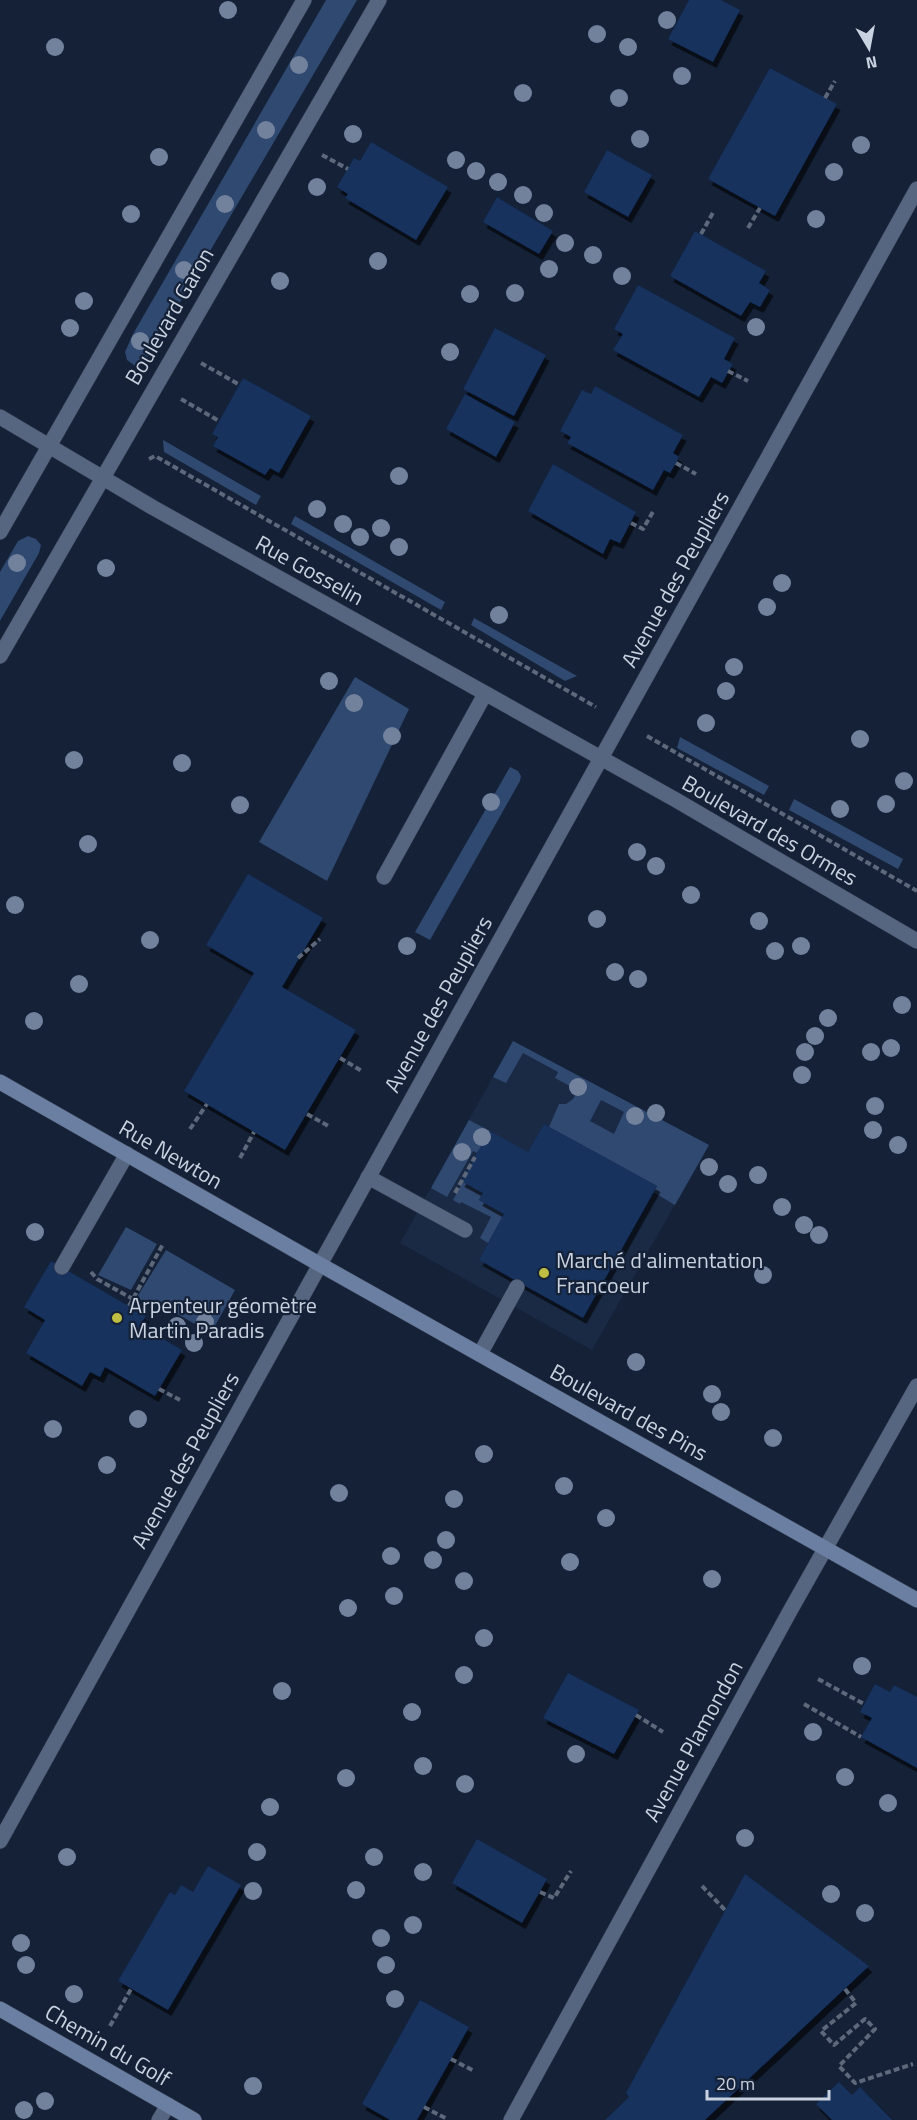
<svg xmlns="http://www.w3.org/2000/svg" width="917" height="2120" viewBox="0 0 917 2120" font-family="'Titillium Web',sans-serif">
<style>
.built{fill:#1a2a45}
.green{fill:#304971;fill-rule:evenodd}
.building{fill:#14305d;filter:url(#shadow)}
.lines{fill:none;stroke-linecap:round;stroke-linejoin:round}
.lane-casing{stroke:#323a4c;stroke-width:16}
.street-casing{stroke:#323a4c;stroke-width:16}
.secondary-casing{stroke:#323a4c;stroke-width:16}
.path{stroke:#5d687b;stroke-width:4;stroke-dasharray:6 3;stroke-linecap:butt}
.lane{stroke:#566680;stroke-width:15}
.street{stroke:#566680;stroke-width:15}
.secondary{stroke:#6a7fa1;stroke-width:15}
.tree{fill:#72829d}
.poi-dot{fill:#bebf42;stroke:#142137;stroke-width:2}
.labels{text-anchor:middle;stroke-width:4.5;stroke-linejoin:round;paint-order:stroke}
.street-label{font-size:22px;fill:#c9d2e0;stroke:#142137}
.poi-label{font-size:22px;fill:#c9d2e0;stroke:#142137;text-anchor:start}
</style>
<defs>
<filter id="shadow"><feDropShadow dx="3.5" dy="6" stdDeviation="0" flood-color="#0009"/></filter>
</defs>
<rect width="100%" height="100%" fill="#142137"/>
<path class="built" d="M513 1041 709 1145 592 1350 400 1243Z"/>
<path class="green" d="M326 0H357L148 357 135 366 127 360 125 352 133 334Z
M163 440 261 496 256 505 164 452Z
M295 516 445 602 441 610 291 524Z
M28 536 36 539 41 545 39 553 0 621V572L18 541Z
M474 618 577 676 565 681 471 625Z
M355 677 409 709 327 881 259 842Z
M680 737 769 786 764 795 677 748Z
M510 767 518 771 521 776 520 781 430 940 415 932Z
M794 799 903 859 898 869 789 810Z
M513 1041 709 1145 675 1205 653 1192 657 1186 549 1127 559 1104H566L573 1099 576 1094 581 1092 555 1078 558 1072 523 1053 506 1083 493 1077ZM601 1100 624 1112 614 1134 590 1121Z
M469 1120 490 1131 477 1153 473 1151 447 1197 431 1188Z
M463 1182 483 1193 479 1200 504 1214 488 1243 480 1238 491 1217 461 1202 460 1204 453 1200Z
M126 1227 157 1244 131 1290 98 1275Z
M166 1250 235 1290 211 1333 152 1300 149 1305 137 1297Z"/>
<path class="building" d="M689 0H721L740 10 713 62 668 39Z
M770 68 837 104 775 216 708 179Z
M371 142 448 187 416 240 345 198 348 194 337 187 354 158 360 161Z
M607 150 652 175 628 217 584 192Z
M497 197 553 231 539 254 483 222Z
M695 231 766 271 759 283 770 290 760 307 750 302 741 316 670 276Z
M638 285 735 338 724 359 733 364 722 383 711 377 699 397 613 350 623 334 614 329Z
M495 328 546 355 514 416 463 389Z
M243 378 311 416 279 473 270 468 265 475 213 446 218 437 212 434Z
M595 386 683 435 673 453 679 457 676 463 670 473 664 470 653 490 567 443 571 437 560 431 582 390 591 394Z
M465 394 515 422 496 457 446 429Z
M553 464 636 512 620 543 610 539 603 554 528 511Z
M248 874 323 918 282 987 356 1030 285 1150 184 1091 254 973 206 945Z
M544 1124 657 1186 583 1318 479 1260 504 1214 479 1200 483 1193 461 1181 490 1131 528 1152Z
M51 1261 146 1316 140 1325 182 1350 155 1396 105 1367 100 1377 90 1372 82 1386 26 1353 45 1320 24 1307Z
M568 1673 639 1710 614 1754 543 1718Z
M875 1684 890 1692 894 1685 917 1697V1768L861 1737 872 1718 860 1712Z
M477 1839 547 1879 522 1923 452 1883Z
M208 1866 241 1885 168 2010 118 1981 170 1892 175 1895 181 1885 193 1892Z
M745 1874 869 1966 705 2120H605L629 2097 626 2093Z
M420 2000 469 2027 417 2120H390L362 2104Z
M839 2082 852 2095 860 2087 892 2120H832L816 2104Z"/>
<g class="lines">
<g class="lane-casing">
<path id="lane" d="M384 877 485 694
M368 1177 465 1230
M62 1267 127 1154
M480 1354 517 1287"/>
</g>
<g class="street-casing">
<path id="street" d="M0 417 152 507 676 800 917 941
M0 532 304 0
M0 656 379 0
M0 1841 917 189
M159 2120 168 2105
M511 2120 790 1611 917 1386"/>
</g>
<g class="secondary-casing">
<path id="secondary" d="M0 1082 319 1264 917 1600
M0 2009 194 2120"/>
</g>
<path class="path" d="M825 98 835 81
M322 155 348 169
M748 228 760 208
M701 234 714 211
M201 363 240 385
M728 371 748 381
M181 399 219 421
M149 459 155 456 596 707
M676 463 696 474
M631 523 643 529 654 510
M647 736 917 891
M298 958 320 939
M340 1058 362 1071
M307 1114 330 1127
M190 1129 207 1104
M240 1158 254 1132
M455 1193 475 1157
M91 1272 97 1279 133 1299
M129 1306 163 1244
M159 1389 180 1400
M818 1679 864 1704
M804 1704 861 1737
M636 1715 663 1732
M702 1886 725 1910
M540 1892 554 1898 571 1871
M845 1989 856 2003 821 2031 834 2045 865 2019 875 2029 839 2066 855 2083 913 2064
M110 2026 131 1989
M451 2059 474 2071
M424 2107 447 2119"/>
<use href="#lane" class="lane"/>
<use href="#street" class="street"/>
<use href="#secondary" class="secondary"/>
</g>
<g class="tree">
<circle cx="228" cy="10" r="9"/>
<circle cx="667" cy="20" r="9"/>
<circle cx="597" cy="34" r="9"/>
<circle cx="55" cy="47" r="9"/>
<circle cx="628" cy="47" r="9"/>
<circle cx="299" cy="65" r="9"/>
<circle cx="682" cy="76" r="9"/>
<circle cx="523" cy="93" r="9"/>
<circle cx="619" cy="98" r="9"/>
<circle cx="266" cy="130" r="9"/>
<circle cx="353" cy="134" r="9"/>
<circle cx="640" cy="139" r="9"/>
<circle cx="861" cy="145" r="9"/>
<circle cx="159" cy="157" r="9"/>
<circle cx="456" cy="160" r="9"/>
<circle cx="476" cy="171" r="9"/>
<circle cx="834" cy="172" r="9"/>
<circle cx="498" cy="182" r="9"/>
<circle cx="317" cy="187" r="9"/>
<circle cx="523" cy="195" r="9"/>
<circle cx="225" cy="204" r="9"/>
<circle cx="544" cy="213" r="9"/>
<circle cx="131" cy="214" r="9"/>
<circle cx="816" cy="219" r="9"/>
<circle cx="565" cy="243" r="9"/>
<circle cx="593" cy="255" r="9"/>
<circle cx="378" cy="261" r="9"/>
<circle cx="549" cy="269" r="9"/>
<circle cx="184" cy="270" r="9"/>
<circle cx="622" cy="276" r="9"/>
<circle cx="280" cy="281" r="9"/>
<circle cx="515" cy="293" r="9"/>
<circle cx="470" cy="294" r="9"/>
<circle cx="84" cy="301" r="9"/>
<circle cx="756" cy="327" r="9"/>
<circle cx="70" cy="328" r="9"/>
<circle cx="140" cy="341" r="9"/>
<circle cx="450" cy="352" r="9"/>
<circle cx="399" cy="476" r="9"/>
<circle cx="317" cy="509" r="9"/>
<circle cx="343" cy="524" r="9"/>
<circle cx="381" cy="528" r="9"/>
<circle cx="360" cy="537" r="9"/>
<circle cx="399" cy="547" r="9"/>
<circle cx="17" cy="563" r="9"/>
<circle cx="106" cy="568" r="9"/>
<circle cx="782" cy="583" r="9"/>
<circle cx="767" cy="607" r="9"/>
<circle cx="499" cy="615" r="9"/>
<circle cx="734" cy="667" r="9"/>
<circle cx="329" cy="681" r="9"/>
<circle cx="726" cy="691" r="9"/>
<circle cx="354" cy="703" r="9"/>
<circle cx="706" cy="723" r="9"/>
<circle cx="392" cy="736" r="9"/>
<circle cx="860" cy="739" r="9"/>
<circle cx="74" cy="760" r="9"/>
<circle cx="182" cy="763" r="9"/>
<circle cx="904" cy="781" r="9"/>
<circle cx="491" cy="802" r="9"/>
<circle cx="886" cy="804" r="9"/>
<circle cx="240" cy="805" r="9"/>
<circle cx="840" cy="809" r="9"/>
<circle cx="88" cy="844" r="9"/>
<circle cx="637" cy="852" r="9"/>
<circle cx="656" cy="866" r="9"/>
<circle cx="691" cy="895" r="9"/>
<circle cx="15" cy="905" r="9"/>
<circle cx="597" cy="919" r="9"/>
<circle cx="759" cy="921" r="9"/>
<circle cx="150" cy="940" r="9"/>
<circle cx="407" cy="946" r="9"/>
<circle cx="801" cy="946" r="9"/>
<circle cx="775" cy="951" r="9"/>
<circle cx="615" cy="972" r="9"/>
<circle cx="638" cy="979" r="9"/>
<circle cx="79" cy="984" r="9"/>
<circle cx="902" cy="1005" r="9"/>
<circle cx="828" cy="1018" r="9"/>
<circle cx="34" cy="1021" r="9"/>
<circle cx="815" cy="1036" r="9"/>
<circle cx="891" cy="1048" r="9"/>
<circle cx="805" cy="1052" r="9"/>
<circle cx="871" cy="1052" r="9"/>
<circle cx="802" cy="1075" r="9"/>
<circle cx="578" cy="1087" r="9"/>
<circle cx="875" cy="1106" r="9"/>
<circle cx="656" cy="1113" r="9"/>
<circle cx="635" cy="1116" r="9"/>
<circle cx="873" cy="1130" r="9"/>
<circle cx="482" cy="1137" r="9"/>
<circle cx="898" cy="1145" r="9"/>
<circle cx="462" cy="1152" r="9"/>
<circle cx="709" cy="1167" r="9"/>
<circle cx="758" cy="1175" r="9"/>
<circle cx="728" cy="1184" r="9"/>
<circle cx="782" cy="1207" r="9"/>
<circle cx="804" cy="1225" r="9"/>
<circle cx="35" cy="1232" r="9"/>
<circle cx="819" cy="1235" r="9"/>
<circle cx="763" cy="1275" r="9"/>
<circle cx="205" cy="1322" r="9"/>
<circle cx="177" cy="1326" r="9"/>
<circle cx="194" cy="1343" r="9"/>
<circle cx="636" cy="1362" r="9"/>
<circle cx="712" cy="1394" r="9"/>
<circle cx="721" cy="1412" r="9"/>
<circle cx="138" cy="1419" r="9"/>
<circle cx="53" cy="1429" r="9"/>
<circle cx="773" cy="1438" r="9"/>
<circle cx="484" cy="1454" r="9"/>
<circle cx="107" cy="1465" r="9"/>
<circle cx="564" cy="1486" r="9"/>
<circle cx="339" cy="1493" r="9"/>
<circle cx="454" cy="1499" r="9"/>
<circle cx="606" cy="1518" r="9"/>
<circle cx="446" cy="1540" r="9"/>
<circle cx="391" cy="1556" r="9"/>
<circle cx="433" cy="1560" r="9"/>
<circle cx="570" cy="1562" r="9"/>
<circle cx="712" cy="1579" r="9"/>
<circle cx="464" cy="1581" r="9"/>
<circle cx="394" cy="1596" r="9"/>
<circle cx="348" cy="1608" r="9"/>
<circle cx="484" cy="1638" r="9"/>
<circle cx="862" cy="1666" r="9"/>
<circle cx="464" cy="1675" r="9"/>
<circle cx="282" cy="1691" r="9"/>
<circle cx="412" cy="1712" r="9"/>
<circle cx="813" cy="1732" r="9"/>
<circle cx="576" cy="1754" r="9"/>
<circle cx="423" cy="1766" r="9"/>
<circle cx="845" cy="1777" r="9"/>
<circle cx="346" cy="1778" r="9"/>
<circle cx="465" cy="1784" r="9"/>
<circle cx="888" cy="1803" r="9"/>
<circle cx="270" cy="1807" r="9"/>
<circle cx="745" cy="1838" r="9"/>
<circle cx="257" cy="1852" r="9"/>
<circle cx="67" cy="1857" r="9"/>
<circle cx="374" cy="1857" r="9"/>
<circle cx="423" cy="1872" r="9"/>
<circle cx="356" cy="1890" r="9"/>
<circle cx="253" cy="1891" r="9"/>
<circle cx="831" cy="1894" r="9"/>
<circle cx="865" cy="1913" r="9"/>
<circle cx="413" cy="1925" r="9"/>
<circle cx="381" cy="1938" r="9"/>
<circle cx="21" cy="1943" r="9"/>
<circle cx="26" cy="1965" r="9"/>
<circle cx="386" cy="1965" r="9"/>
<circle cx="74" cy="1994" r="9"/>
<circle cx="395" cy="1999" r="9"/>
<circle cx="253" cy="2086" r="9"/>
<circle cx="45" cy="2101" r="9"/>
<circle cx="24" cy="2110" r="9"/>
</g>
<g class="poi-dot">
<circle cx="544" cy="1273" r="6"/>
<circle cx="117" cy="1318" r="6"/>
</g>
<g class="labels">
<g class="street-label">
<text transform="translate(169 316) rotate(-60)" y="8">Boulevard Garon</text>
<text transform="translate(310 570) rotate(29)" y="8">Rue Gosselin</text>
<text transform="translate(675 579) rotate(-61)" y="8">Avenue des Peupliers</text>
<text transform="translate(770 830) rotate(30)" y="8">Boulevard des Ormes</text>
<text transform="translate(438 1004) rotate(-61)" y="8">Avenue des Peupliers</text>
<text transform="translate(171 1154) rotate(30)" y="8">Rue Newton</text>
<text transform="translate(629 1412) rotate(29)" y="8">Boulevard des Pins</text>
<text transform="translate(185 1460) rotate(-61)" y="8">Avenue des Peupliers</text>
<text transform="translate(693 1741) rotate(-61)" y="8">Avenue Plamondon</text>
<text transform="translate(108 2045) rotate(30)" y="8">Chemin du Golf</text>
</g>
<g class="poi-label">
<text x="556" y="1268">Marché d'alimentation<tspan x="556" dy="25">Francoeur</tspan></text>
<text x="129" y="1313">Arpenteur géomètre<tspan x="129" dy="25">Martin Paradis</tspan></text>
</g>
</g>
<g transform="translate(869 48) rotate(170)" stroke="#142137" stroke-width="4.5" paint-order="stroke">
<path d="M0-4.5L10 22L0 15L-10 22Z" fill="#c9d2e0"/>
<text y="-9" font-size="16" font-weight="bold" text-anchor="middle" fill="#c9d2e0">N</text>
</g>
<path d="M707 2090v9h122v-9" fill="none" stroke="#c9d2e0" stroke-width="3"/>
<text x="716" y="2090" font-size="18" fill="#c9d2e0" stroke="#142137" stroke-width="4.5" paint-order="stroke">20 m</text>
</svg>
